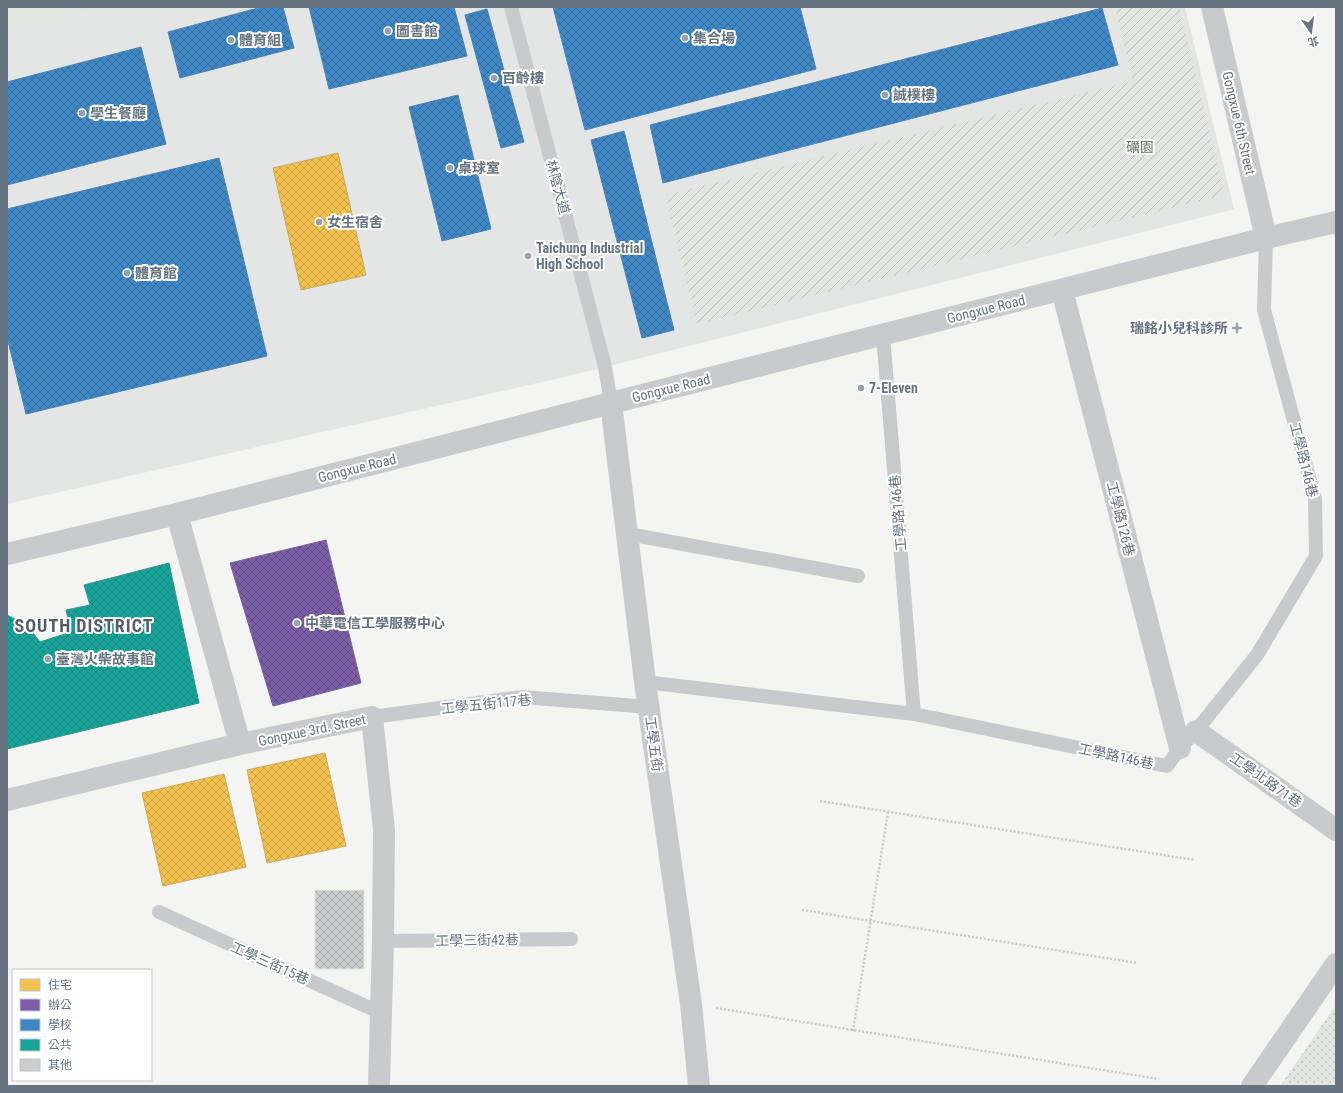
<svg xmlns="http://www.w3.org/2000/svg" width="1343" height="1093" viewBox="0 0 1343 1093" font-family="'Roboto Condensed','Noto Sans TC',sans-serif">
<style>
.built{fill:#e4e6e6}
.park{fill:url(#park-dots)}
.garden{fill:url(#garden-furrows)}
.pitch{fill:#e2e6e1}
.homes{fill:url(#homes-cross-hatch);stroke:#c8aa5d}
.offices{fill:url(#offices-cross-hatch);stroke:#75649c}
.schools{fill:url(#schools-cross-hatch);stroke:#4b82b1}
.public{fill:url(#public-cross-hatch);stroke:#2f9591}
.building{fill:url(#building-cross-hatch);stroke:#e4e4e3}
.lines{fill:none;stroke-linecap:round;stroke-linejoin:round}
.path{stroke:#c7c8c8;stroke-width:2.5;stroke-dasharray:2 2;stroke-linecap:butt}
.service{stroke:#c9cacb;stroke-width:14}
.pedestrian{stroke:#c9cacb;stroke-width:22}
.minor{stroke:#c9cacb;stroke-width:22}
.tertiary{stroke:#c9cacb;stroke-width:22}
.poi-dot{fill:#98a0a9;stroke:#fff;stroke-width:1.5}
.labels{text-anchor:middle;stroke-width:4;stroke-linejoin:round;paint-order:stroke}
.poi-label{font-size:14px;font-weight:bold;fill:#667381;stroke:#fff;text-anchor:start}
.street-label{font-size:14px;fill:#667381;stroke:#fff}
.park-label{font-size:14px;fill:#677965;stroke:#fff}
.district-label{font-size:18px;font-weight:bold;letter-spacing:1px;fill:#545d67;stroke:#fff}
</style>
<defs>
<pattern id="park-dots" width="8" height="8" patternUnits="userSpaceOnUse"><rect width="8" height="8" fill="#e2e6e1"/><path d="M2 2h.1M6 6h.1" fill="none" stroke="#bbbfbc" stroke-width="1.8" stroke-linecap="round"/></pattern>
<pattern id="garden-furrows" width="10" height="10" patternUnits="userSpaceOnUse"><rect width="10" height="10" fill="#e2e6e1"/><path d="M-1 1l2-2M0 10L10 0M9 11l2-2" fill="none" stroke="#bbbfbc"/></pattern>
<pattern id="homes-cross-hatch" width="8" height="8" patternUnits="userSpaceOnUse"><rect width="8" height="8" fill="#f2c14e"/><path d="M0 0l8 8M0 8l8-8" fill="none" stroke="#c8a146"/></pattern>
<pattern id="offices-cross-hatch" width="8" height="8" patternUnits="userSpaceOnUse"><rect width="8" height="8" fill="#7b5ea7"/><path d="M0 0l8 8M0 8l8-8" fill="none" stroke="#5f4c81"/></pattern>
<pattern id="schools-cross-hatch" width="8" height="8" patternUnits="userSpaceOnUse"><rect width="8" height="8" fill="#3f88c5"/><path d="M0 0l8 8M0 8l8-8" fill="none" stroke="#376e9e"/></pattern>
<pattern id="public-cross-hatch" width="8" height="8" patternUnits="userSpaceOnUse"><rect width="8" height="8" fill="#17a398"/><path d="M0 0l8 8M0 8l8-8" fill="none" stroke="#198981"/></pattern>
<pattern id="building-cross-hatch" width="8" height="8" patternUnits="userSpaceOnUse"><rect width="8" height="8" fill="#cbcdce"/><path d="M0 0l8 8M0 8l8-8" fill="none" stroke="#a9abad"/></pattern>
</defs>
<rect width="100%" height="100%" fill="#f4f4f3"/>
<path class="built" d="M7 7H1185L1234 209 594 370 7 504Z"/>
<path class="park" d="M1336 1005V1086H1279H1280Z"/>
<path class="garden" d="M1115 7H1179L1225 195 697 324 665 195 1133 81Z"/>
<path class="pitch" d="M7 7H105L7 33Z"/>
<path class="homes" d="M338 153 366 275 301 290 273 168Z
M325 753 346 846 267 863 247 770Z
M224 774 246 867 163 886 142 793Z"/>
<path class="offices" d="M326 540 361 683 273 706 230 563Z"/>
<path class="schools" d="M262 7H283L294 48 180 78 168 32Z
M309 7H454L467 56 329 89Z
M553 7H800L816 69 585 130Z
M1102 8 1118 65 663 183 650 125Z
M487 9 524 142 501 148 465 15Z
M141 47 166 144 7 185V82Z
M458 95 491 229 442 241 409 107Z
M624 131 674 330 642 338 591 140Z
M219 158 267 356 26 414 7 337V209Z"/>
<path class="public" d="M169 563 199 703 7 749V615L27 625 40 642 71 632 66 610 90 605 84 585Z"/>
<path class="building" d="M315 890H364V969H315Z"/>
<g class="lines">
<path class="path" d="M820 801 1195 860
M802 910 1137 963
M716 1008 1159 1079
M853 1031 888 812"/>
<path class="service" d="M511 7 605 367 611 403
M883 335 914 714
M628 534 858 576
M645 682 914 714 1167 766 1180 748 1196 731 1257 655 1316 556 1315 499 1264 310 1266 238
M372 717 522 697 649 707
M159 912 381 1013
M383 941 571 939"/>
<path class="pedestrian" d="M1062 290 1180 748"/>
<path class="minor" d="M1212 7 1266 238
M611 403 645 682 691 1004 699 1086
M177 514 240 744
M1196 731 1336 830
M7 800 240 744 372 717 384 830 383 941 379 1086
M1252 1086 1336 964"/>
<path class="tertiary" d="M7 554 177 514 611 403 1266 238 1336 222"/>
</g>
<g class="poi-dot">
<circle cx="388" cy="31" r="4"/>
<circle cx="685" cy="38" r="4"/>
<circle cx="231" cy="40" r="4"/>
<circle cx="494" cy="78" r="4"/>
<circle cx="885" cy="95" r="4"/>
<circle cx="82" cy="113" r="4"/>
<circle cx="450" cy="168" r="4"/>
<circle cx="319" cy="222" r="4"/>
<circle cx="528" cy="256" r="4"/>
<circle cx="127" cy="273" r="4"/>
<path d="M1235 322h4v4h4v4h-4v4h-4v-4h-4v-4h4z"/>
<circle cx="861" cy="388" r="4"/>
<circle cx="297" cy="623" r="4"/>
<circle cx="48" cy="659" r="4"/>
</g>
<g class="labels">
<g class="poi-label">
<text x="396" y="36">圖書館</text>
<text x="693" y="43">集合場</text>
<text x="239" y="45">體育組</text>
<text x="502" y="83">百齡樓</text>
<text x="893" y="100">誠樸樓</text>
<text x="90" y="118">學生餐廳</text>
<text x="458" y="173">桌球室</text>
<text x="327" y="227">女生宿舍</text>
<text x="536" y="253">Taichung Industrial<tspan x="536" dy="16">High School</tspan></text>
<text x="135" y="278">體育館</text>
<text x="1228" y="333" text-anchor="end">瑞銘小兒科診所</text>
<text x="869" y="393">7-Eleven</text>
<text x="305" y="628">中華電信工學服務中心</text>
<text x="56" y="664">臺灣火柴故事館</text>
</g>
<g class="street-label">
<text transform="translate(1239 123) rotate(77)" y="5">Gongxue 6th Street</text>
<text transform="translate(558 187) rotate(75)" y="5">林陰大道</text>
<text transform="translate(986 309) rotate(-14)" y="5">Gongxue Road</text>
<text transform="translate(671 388) rotate(-14)" y="5">Gongxue Road</text>
<text transform="translate(1304 460) rotate(76)" y="5">工學路146巷</text>
<text transform="translate(357 468) rotate(-14)" y="5">Gongxue Road</text>
<text transform="translate(898 513) rotate(-95)" y="5">工學路146巷</text>
<text transform="translate(1121 519) rotate(76)" y="5">工學路126巷</text>
<text transform="translate(486 704) rotate(-6)" y="5">工學五街117巷</text>
<text transform="translate(312 730) rotate(-12)" y="5">Gongxue 3rd. Street</text>
<text transform="translate(654 744) rotate(82)" y="5">工學五街</text>
<text transform="translate(1116 756) rotate(12)" y="5">工學路146巷</text>
<text transform="translate(1266 780) rotate(35)" y="5">工學北路71巷</text>
<text transform="translate(477 940) rotate(-1)" y="5">工學三街42巷</text>
<text transform="translate(270 963) rotate(24)" y="5">工學三街15巷</text>
</g>
<g class="park-label">
<text x="1140" y="152">礪園</text>
</g>
<g class="district-label">
<text x="84" y="632">SOUTH DISTRICT</text>
</g>
</g>
<rect width="1343" height="1093" fill="none" stroke="#667381" stroke-width="16"/>
<rect x="12" y="969" width="140" height="112" fill="#ffffff" stroke="#c2c7cd"/>
<rect x="20" y="979" width="20" height="12" fill="#f2c14e" stroke="#c2c7cd"/>
<text x="48" y="989" font-size="12" fill="#667381">住宅</text>
<rect x="20" y="999" width="20" height="12" fill="#7b5ea7" stroke="#c2c7cd"/>
<text x="48" y="1009" font-size="12" fill="#667381">辦公</text>
<rect x="20" y="1019" width="20" height="12" fill="#3f88c5" stroke="#c2c7cd"/>
<text x="48" y="1029" font-size="12" fill="#667381">學校</text>
<rect x="20" y="1039" width="20" height="12" fill="#17a398" stroke="#c2c7cd"/>
<text x="48" y="1049" font-size="12" fill="#667381">公共</text>
<rect x="20" y="1059" width="20" height="12" fill="#cbcdce" stroke="#c2c7cd"/>
<text x="48" y="1069" font-size="12" fill="#667381">其他</text>
<g transform="translate(1311 32) rotate(166)" stroke="#ffffff" stroke-width="3" paint-order="stroke">
<path d="M0-3L7 15L0 10L-7 15Z" fill="#667381"/>
<text y="-6" font-size="11" font-weight="bold" text-anchor="middle" fill="#667381">北</text>
</g>
</svg>
